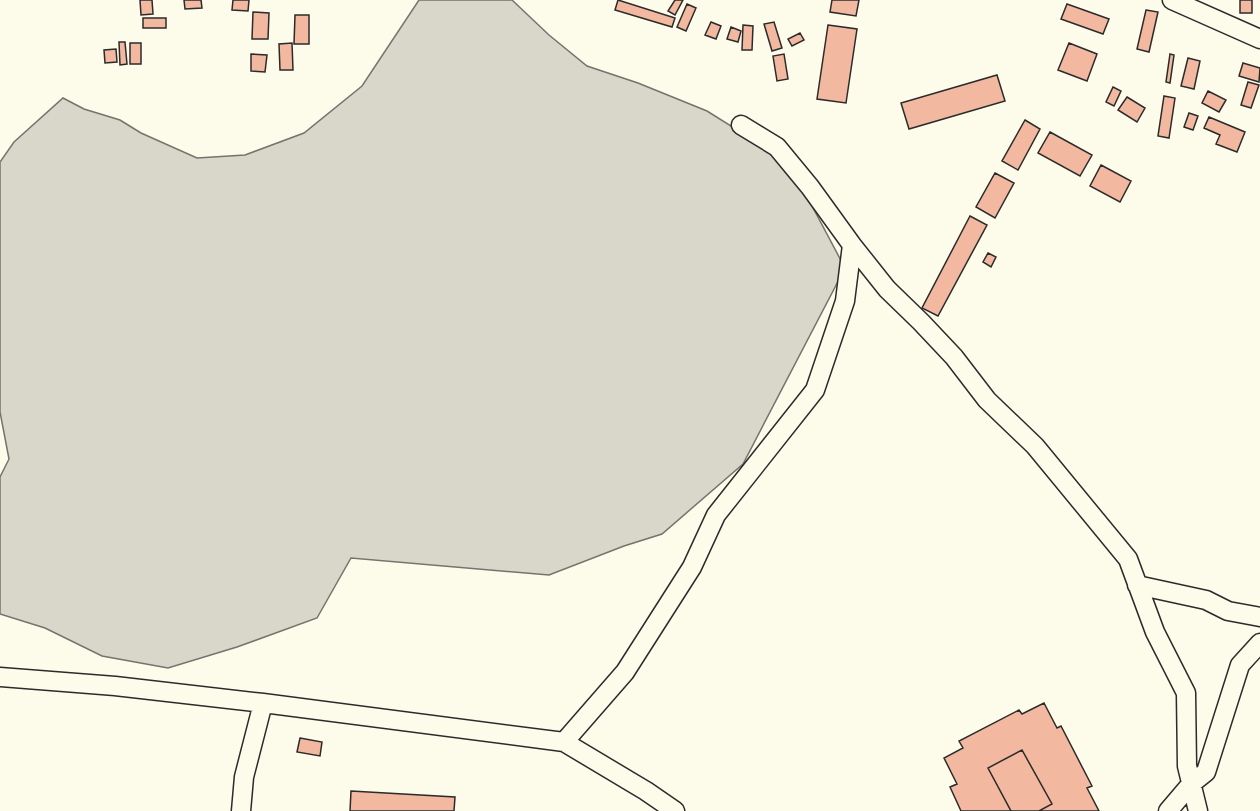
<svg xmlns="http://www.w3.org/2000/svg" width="1260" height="811" viewBox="0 0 1260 811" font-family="'Sofia Sans Condensed',sans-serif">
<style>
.water{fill:#d8d7c9;stroke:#74746e;stroke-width:1.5}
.building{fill:#f2b8a0;stroke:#2b2b2b;stroke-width:1.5}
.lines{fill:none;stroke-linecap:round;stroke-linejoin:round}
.street-casing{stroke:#2b2b2b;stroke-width:21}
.street{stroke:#fdfbea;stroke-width:18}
</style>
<rect width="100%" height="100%" fill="#fdfbea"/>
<path class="water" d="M419 0H512L549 35 587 66 638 83 707 111 782 158 812 206 845 268 743 464 662 534 624 546 549 575 351 558 317 618 237 647 168 668 102 656 45 628 0 614V477L9 459 0 412V162L14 142 63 98 84 109 120 120 141 133 197 158 245 155 304 133 362 86Z"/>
<path class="building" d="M140 0H152L153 14 141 15Z
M184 0H201L202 8 185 9Z
M233 0H249L248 11 232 10Z
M618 0 675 18 672 27 615 10Z
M675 0H683L675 15 668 11Z
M832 0H859L856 16 830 12Z
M1240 0H1252V13H1240Z
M687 4 696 8 686 31 677 27Z
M1067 4 1109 19 1103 34 1061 19Z
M1146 10 1158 12 1149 52 1137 49Z
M253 12 269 13 268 39H252Z
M295 15H309V44H294Z
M143 18H166V28H143Z
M711 22 721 26 716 39 705 35Z
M774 22 782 48 772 51 764 24Z
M743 25 753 26 752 50H742Z
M828 25 857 29 846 103 817 99Z
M731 27 741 31 738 42 727 39Z
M800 33 804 40 792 46 788 39Z
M119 42H125L127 64 120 65Z
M130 43H141V64H130Z
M292 43 293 70H280L279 44Z
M1069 43 1097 54 1087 81 1058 70Z
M116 49 117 62 105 63 104 50Z
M251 54 267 55 265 72 251 71Z
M784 54 788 79 777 81 773 56Z
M1170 54 1174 55 1170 83 1166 82Z
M1188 58 1200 61 1194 89 1181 86Z
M1243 63 1260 68 1259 82 1239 76Z
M997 75 1005 101 909 129 901 103Z
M1248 82 1259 85 1251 108 1241 105Z
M1113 87 1121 91 1114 106 1106 102Z
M1208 91 1226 100 1219 112 1202 103Z
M1164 96 1175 98 1169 138 1158 136Z
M1127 97 1145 108 1137 122 1118 110Z
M1189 113 1198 116 1193 130 1184 127Z
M1209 117 1245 132 1237 152 1216 144 1220 135 1204 128Z
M1025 120 1040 129 1018 170 1002 161Z
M1050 132 1092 155 1080 176 1038 153Z
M1101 165 1131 181 1120 202 1090 186Z
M995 173 1014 183 995 218 976 207Z
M970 216 987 225 938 316 922 308Z
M988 253 996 257 991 267 983 262Z
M1044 703 1057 728 1061 726 1092 786 1087 788 1099 811H1039L1052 804 1022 750 988 768 1011 811H961L950 787 957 784 944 758 963 748 959 741 1019 710 1022 714Z
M300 738 322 742 320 756 297 752Z
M1022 750 1052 804 1039 811H1011L988 768Z
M351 791 455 797 454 811H350Z"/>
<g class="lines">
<g class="street-casing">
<path id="street" d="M1172 0 1260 39
M852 245 887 289 921 322 954 357 987 400 1035 446 1128 559 1155 632 1186 693 1187 766 1198 811
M1137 585 1206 600 1228 611 1260 617
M0 677 115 686 263 703 564 742 646 791 675 811
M564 742 625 672 692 567 716 515 815 390 845 301 852 245 810 187 777 147 741 125
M241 811 244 777 263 703
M1168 811 1191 784 1206 772 1240 665 1260 643"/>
</g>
<use href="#street" class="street"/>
</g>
</svg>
